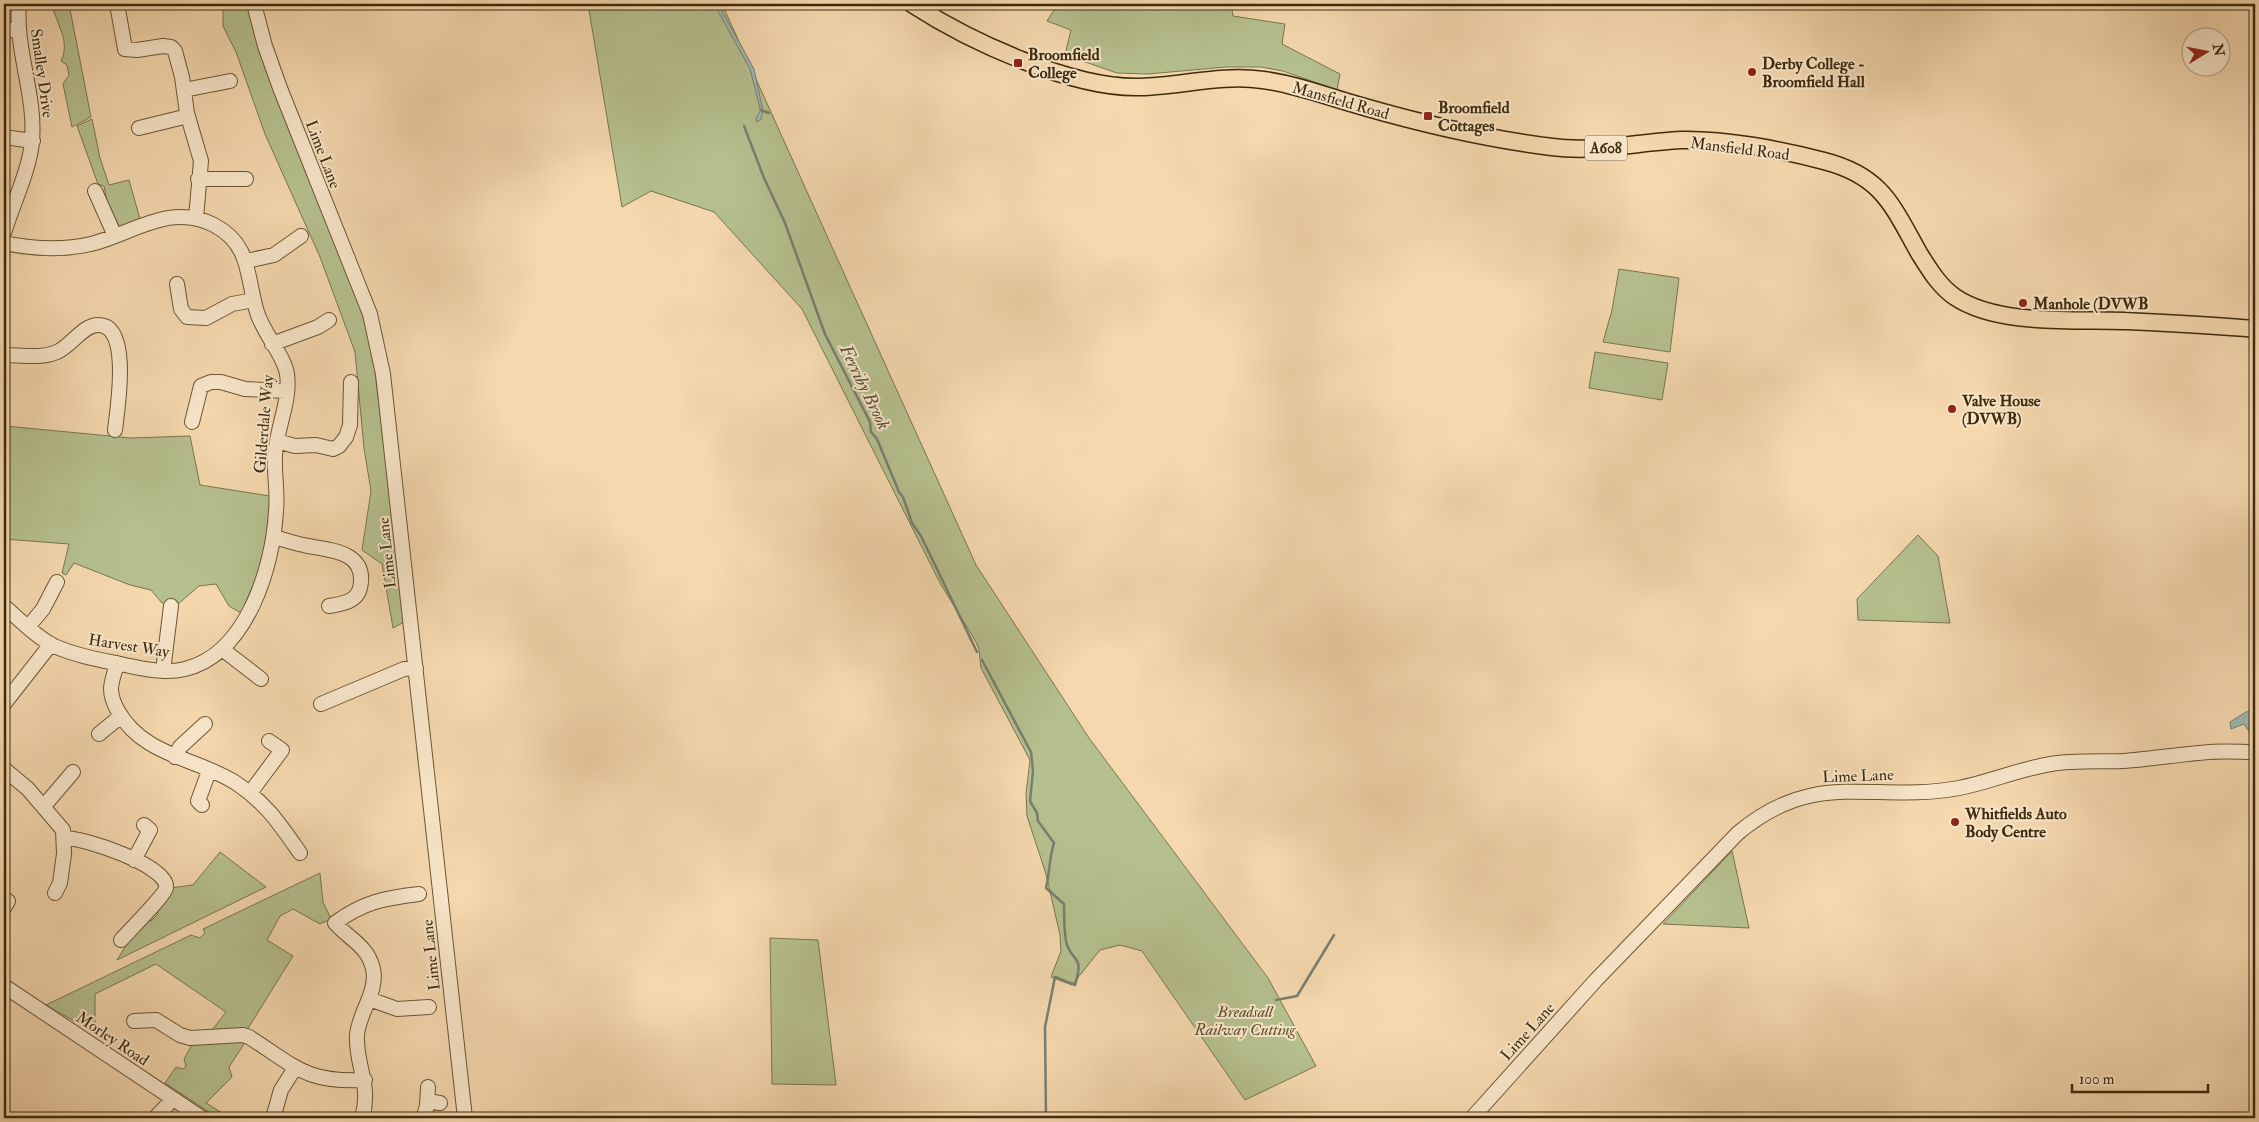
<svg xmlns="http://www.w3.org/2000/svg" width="2259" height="1122" viewBox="0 0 2259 1122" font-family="'IM FELL Double Pica',serif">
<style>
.green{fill:#b6c08f;stroke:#7a754e}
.water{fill:#9eb8b3;stroke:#787f70}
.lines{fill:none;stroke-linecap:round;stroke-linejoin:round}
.stream{stroke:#787f70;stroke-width:2.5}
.minor-casing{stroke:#6c5634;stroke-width:16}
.major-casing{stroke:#3e2a0c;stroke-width:19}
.minor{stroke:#f8e6ca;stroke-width:14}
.major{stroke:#f5d8ae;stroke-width:16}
.poi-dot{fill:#8f2418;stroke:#f8e6ca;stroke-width:2}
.labels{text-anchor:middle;stroke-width:4;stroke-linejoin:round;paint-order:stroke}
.shield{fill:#f8e6ca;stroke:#766245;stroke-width:1}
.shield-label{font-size:15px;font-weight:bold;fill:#3e2a0c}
.poi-label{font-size:16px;font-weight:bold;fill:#3e2a0c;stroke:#f8e6ca;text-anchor:start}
.street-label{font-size:16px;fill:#3e2a0c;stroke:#f8e6ca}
.park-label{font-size:16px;font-style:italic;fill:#5c502d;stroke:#f8e6ca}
.water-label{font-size:18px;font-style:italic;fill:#564e36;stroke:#f8e6ca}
</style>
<rect width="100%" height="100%" fill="#f5d8ae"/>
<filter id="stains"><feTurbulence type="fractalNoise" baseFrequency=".004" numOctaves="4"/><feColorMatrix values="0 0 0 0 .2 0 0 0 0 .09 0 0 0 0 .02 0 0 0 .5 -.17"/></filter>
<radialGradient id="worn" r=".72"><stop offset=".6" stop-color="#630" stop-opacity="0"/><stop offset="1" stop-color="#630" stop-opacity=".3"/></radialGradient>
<path class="green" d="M52 4H69L91 117 72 127 63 84 69 75 67 65 61 61C71 41 56 24 52 4Z
M223 4H250L370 332 406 621 393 628 382 564 362 550 371 491 364 448 355 352 320 257 265 134 236 52 223 26Z
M588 4H722L976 565 1089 738 1268 978 1316 1066 1245 1100 1142 951 1120 945 1100 950 1072 985 1051 977 1061 951 1060 935 1046 874 1027 816 1026 794 1030 760 981 668 979 649 976 642 940 583 802 309 714 212 651 191 622 207Z
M1058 4H1231L1233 16 1285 24 1282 44 1340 74 1337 90 1283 71 1261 67H1226L1148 74 1117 73 1065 55 1071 30 1047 21Z
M92 119 100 158 109 185 129 180 140 219 120 228 107 201 104 186 98 184 77 126Z
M1619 269 1679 278 1670 352 1603 342 1612 310Z
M1595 352 1668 363 1662 400 1589 388Z
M5 426 131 438 190 436 200 485 270 496 267 538 259 572 241 613 229 606 216 584 199 586 177 605 162 603 151 590 130 585 74 563 66 575 62 573 69 544 4 539Z
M1918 535 1938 556 1950 623 1858 620 1857 599Z
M1732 851 1749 928 1663 924Z
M220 852 266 887 117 960 142 920 151 921 158 914 157 910 170 888 193 885Z
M320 873 323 902 331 919 320 924 293 909 280 916 267 940 293 956 247 1030 210 1033 226 1012 156 964 95 994V1033L46 1005 191 935 200 938 205 933 203 929Z
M770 938 818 940 836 1085 772 1084Z
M241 1040 244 1044 229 1067 232 1077 206 1103 230 1118H218L165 1083 176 1067 183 1069 186 1066 184 1059 193 1043Z"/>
<path class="water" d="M714 4H718L754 69 763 111 761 119 757 122 756 118 760 112V108L750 69Z
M2255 710V733H2250L2244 724 2231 729 2230 722 2246 712Z"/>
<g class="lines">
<path class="stream" d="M761 110 769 113
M744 126 764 178 785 223 825 334 870 422 871 432 877 439 899 492 903 497 912 523 921 536 977 652
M982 660 1031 752 1033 771 1030 801 1037 813 1038 821 1054 843C1049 858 1050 872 1046 888L1064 904C1064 916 1064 929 1066 941 1071 964 1085 952 1075 985L1055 977 1045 1027 1046 1118
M1276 1000 1297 996 1334 935"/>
<g class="minor-casing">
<path id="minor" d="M117 4 125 49 137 50 163 46 171 47 175 51 182 77 187 113 201 161 196 218
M254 4 265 46 280 88 370 314 383 374 465 1118
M4 29 19 31
M184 90 230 81
M139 128 188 116
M4 137 33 141
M198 179H246
M95 191 115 236
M4 233C12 206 30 169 32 141 36 95 15 50 19 4
M4 243C33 249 61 251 91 244 132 234 170 202 214 225 252 245 246 277 257 312 263 333 284 355 287 374 291 401 276 429 275 456 274 474 278 493 276 511 273 567 247 654 185 669 165 674 145 669 125 665 101 660 77 656 54 646 36 637 19 619 4 606
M246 261 274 255 301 236
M177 284 181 309 187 317 206 318 232 304 254 300
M272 344 318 327 329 320
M4 355C21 355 41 359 57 352 71 346 83 325 98 325 132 324 117 411 115 430
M192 422 201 386 211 382H221L245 389 286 391
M277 441 295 446 316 445 333 449 339 446 346 437 350 425 351 382
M274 537C285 540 296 544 308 546 331 550 368 552 360 588 357 602 341 604 329 606
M28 627 43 609 57 582
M222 649 261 679
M117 663C115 672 111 681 111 689 111 697 114 704 118 711 143 756 197 758 236 783 267 804 279 823 300 853
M163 671 171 606
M4 704 51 644
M321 704 404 669 416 668
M99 734 121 716
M175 757 180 747 205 724
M4 769 28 789 63 830 64 854 60 883 55 893
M250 793 282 750 269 741
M202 805 198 801 209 771
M44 806 73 772
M64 838C82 837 170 866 166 888 164 896 129 931 121 940
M134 860 150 830 144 825
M4 908 8 901
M4 986 202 1118
M369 999 397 1009 429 1007
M134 1021 156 1020 180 1035 190 1038 243 1035 249 1037C296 1067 306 1083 365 1080
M427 1101 440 1103
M155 1118 173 1099
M273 1118 281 1090 295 1068
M362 1118C372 1085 355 1064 357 1035 359 1012 378 992 373 969 368 946 349 939 335 923 363 902 385 898 419 894
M423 1118 427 1106 428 1087
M1472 1118 1596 980 1738 833C1817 767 1872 804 1959 788 1990 782 2019 769 2051 764 2075 760 2099 762 2123 761 2152 759 2181 754 2210 752 2225 751 2240 752 2255 752"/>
</g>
<g class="major-casing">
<path id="major" d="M912 4C969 41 1072 89 1140 87 1181 86 1221 74 1263 80 1296 84 1328 97 1361 106 1423 124 1487 139 1552 147 1595 153 1638 142 1681 140 1725 139 1782 150 1824 161 1882 176 1892 205 1919 253 1929 269 1939 286 1955 297 1998 326 2074 319 2125 321 2168 323 2212 325 2255 329"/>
</g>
<use href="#minor" class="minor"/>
<use href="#major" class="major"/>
</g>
<g class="poi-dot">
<rect x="1013" y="58" width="10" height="10" rx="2.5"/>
<circle cx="1752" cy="72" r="5"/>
<rect x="1423" y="111" width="10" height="10" rx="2.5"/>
<circle cx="2023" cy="303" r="5"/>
<circle cx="1952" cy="409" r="5"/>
<circle cx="1955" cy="822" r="5"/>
</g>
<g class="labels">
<rect class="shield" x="1585" y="135.5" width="42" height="25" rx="4"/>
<g class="shield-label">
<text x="1606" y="153">A608</text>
</g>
<g class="poi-label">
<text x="1028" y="60">Broomfield<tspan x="1028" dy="18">College</tspan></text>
<text x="1762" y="69">Derby College -<tspan x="1762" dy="18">Broomfield Hall</tspan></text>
<text x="1438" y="113">Broomfield<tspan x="1438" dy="18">Cottages</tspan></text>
<text x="2033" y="309">Manhole (DVWB</text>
<text x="1962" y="406">Valve House<tspan x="1962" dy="18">(DVWB)</tspan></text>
<text x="1965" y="819">Whitfields Auto<tspan x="1965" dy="18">Body Centre</tspan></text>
</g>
<g class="street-label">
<text transform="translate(43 73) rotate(82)" y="6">Smalley Drive</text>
<text transform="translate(1341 100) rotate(16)" y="6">Mansfield Road</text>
<text transform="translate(1740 148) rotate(7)" y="6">Mansfield Road</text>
<text transform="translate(324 154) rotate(69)" y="6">Lime Lane</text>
<text transform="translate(263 424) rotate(-85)" y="6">Gilderdale Way</text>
<text transform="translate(386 553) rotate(-96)" y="6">Lime Lane</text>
<text transform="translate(129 645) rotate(9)" y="6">Harvest Way</text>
<text transform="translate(1858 775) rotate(-2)" y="6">Lime Lane</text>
<text transform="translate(430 955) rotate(-96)" y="6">Lime Lane</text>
<text transform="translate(1527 1031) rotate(-48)" y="6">Lime Lane</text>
<text transform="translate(113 1038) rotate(34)" y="6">Morley Road</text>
</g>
<g class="park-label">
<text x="1245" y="1017">Breadsall<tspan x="1245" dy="18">Railway Cutting</tspan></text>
</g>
<g class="water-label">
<text transform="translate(865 387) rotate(64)" y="6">Ferriby Brook</text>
</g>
</g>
<rect width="2259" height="1122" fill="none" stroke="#f5d8ae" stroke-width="20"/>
<rect x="5" y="5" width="2249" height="1112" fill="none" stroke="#3e2a0c" stroke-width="2.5"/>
<rect x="10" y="10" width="2239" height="1102" fill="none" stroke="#3e2a0c"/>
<g transform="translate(2206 52) rotate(80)"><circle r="24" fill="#f8e6ca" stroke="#ae9b7e"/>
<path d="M0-4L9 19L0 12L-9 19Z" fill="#8f2418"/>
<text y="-8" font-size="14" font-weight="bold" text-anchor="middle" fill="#3e2a0c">N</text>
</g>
<path d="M2072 1084v8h136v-8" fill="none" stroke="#3e2a0c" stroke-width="2.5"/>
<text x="2079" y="1084" font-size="15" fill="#3e2a0c" stroke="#f8e6ca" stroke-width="4" paint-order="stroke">100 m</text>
<rect width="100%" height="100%" filter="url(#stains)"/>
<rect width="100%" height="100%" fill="url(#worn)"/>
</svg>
